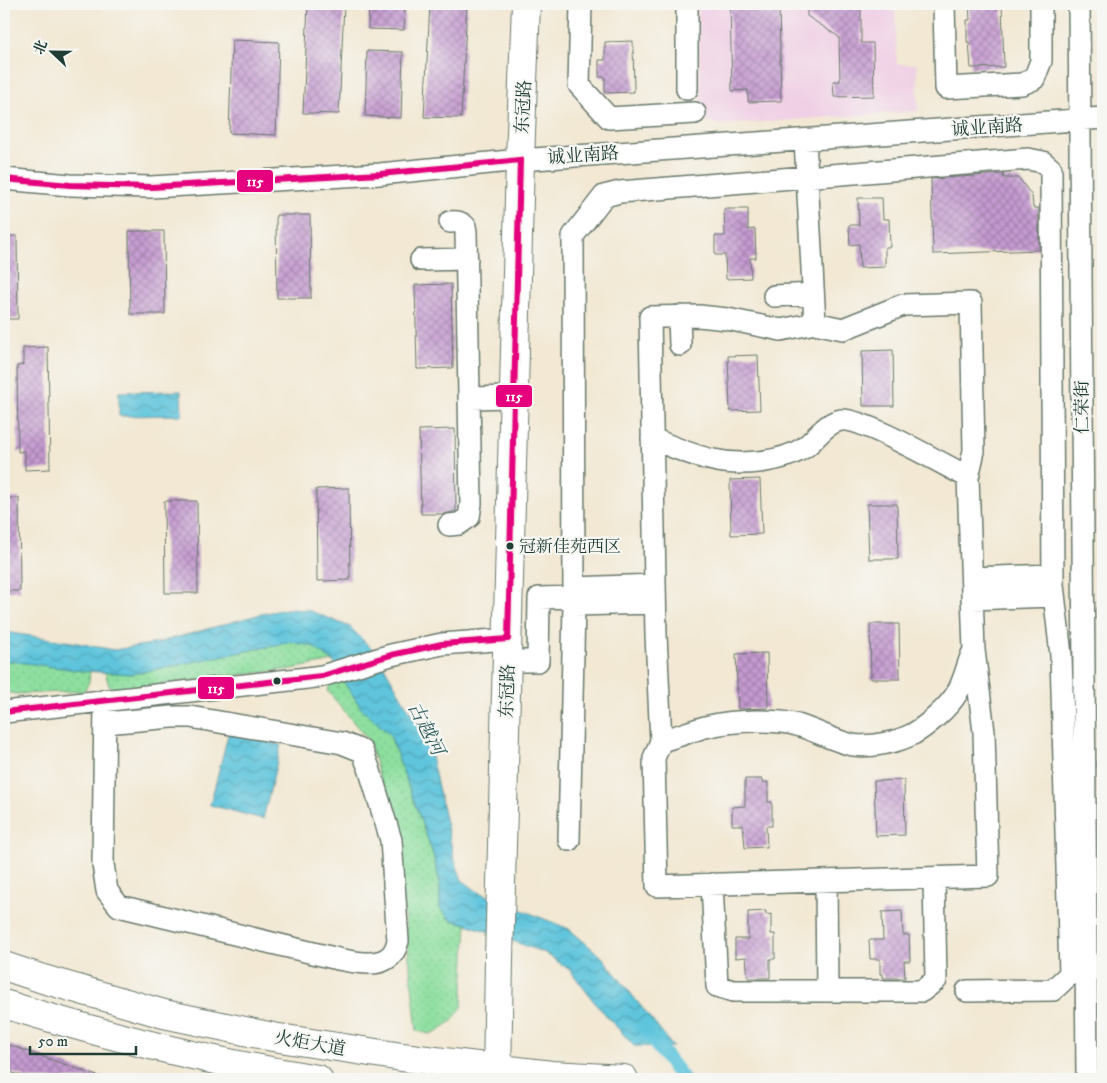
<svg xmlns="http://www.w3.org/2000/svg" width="1107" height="1083" viewBox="0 0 1107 1083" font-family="'IM FELL DW Pica','Noto Serif SC',serif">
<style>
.built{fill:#f0d0e5}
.grass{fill:url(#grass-dots);stroke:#568e6a}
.water{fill:url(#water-waves);stroke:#3f8188}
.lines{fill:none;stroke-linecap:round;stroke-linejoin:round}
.canal{stroke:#5fc5dc;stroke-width:15}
.building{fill:url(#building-cross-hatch)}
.minor-casing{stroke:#69796c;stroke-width:24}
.major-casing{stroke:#69796c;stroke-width:30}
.minor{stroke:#fff;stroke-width:21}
.major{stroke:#fff;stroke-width:28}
.bus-1-casing{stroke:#f6f6f2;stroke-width:10}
.bus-1{stroke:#e5007d;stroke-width:6}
.bus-dot{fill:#1f3d34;stroke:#f6f6f2;stroke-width:2}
.labels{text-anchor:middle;stroke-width:4.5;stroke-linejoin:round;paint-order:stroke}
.bus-label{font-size:17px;fill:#1f3d34;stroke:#f6f6f2;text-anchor:start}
.street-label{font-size:18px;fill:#1f3d34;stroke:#f6f6f2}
.water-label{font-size:19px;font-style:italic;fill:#2f5f5e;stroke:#f6f6f2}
.line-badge{stroke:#f6f6f2;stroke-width:2}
.badge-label{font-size:14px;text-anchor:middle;font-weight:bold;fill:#fff}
</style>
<defs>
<pattern id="grass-dots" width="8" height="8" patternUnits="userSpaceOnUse" patternTransform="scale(1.25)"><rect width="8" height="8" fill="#8ddf9f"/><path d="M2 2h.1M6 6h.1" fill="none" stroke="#79c08a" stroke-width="1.8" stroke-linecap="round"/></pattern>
<pattern id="water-waves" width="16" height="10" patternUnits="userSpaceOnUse" patternTransform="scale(1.25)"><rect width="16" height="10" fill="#5fc5dc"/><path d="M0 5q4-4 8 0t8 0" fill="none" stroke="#4ea1b3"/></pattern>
<pattern id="building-cross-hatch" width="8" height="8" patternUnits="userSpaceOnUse" patternTransform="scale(1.25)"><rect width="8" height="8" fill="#c59ad0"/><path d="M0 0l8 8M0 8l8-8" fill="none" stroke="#9f7faa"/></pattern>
</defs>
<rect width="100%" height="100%" fill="#f6f6f2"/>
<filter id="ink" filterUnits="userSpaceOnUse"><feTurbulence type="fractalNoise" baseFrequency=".02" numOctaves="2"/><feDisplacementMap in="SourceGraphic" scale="10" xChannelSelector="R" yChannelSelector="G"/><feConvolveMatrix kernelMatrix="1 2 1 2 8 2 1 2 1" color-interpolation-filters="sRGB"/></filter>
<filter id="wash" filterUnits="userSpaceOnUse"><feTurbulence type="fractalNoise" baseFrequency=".0096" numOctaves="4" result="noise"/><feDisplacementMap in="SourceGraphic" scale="20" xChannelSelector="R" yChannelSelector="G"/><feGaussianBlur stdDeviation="1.12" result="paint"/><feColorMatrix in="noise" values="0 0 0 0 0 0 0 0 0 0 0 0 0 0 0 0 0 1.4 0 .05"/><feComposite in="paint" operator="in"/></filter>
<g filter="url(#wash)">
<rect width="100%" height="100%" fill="#f2e8d3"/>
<path class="built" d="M698 4H895L897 64H917L918 111 720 125 701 118Z"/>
<path class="grass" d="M291 642 312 645 333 661 292 669 117 689 109 686 105 672 133 674Z
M4 660 90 671 89 682 84 691 16 694 4 692Z
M340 674 362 709 390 735 433 854 440 883V908L451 920 467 924 462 1007 452 1021 439 1030 430 1034 417 1031 395 830 369 741 328 691 331 680Z"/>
<path class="water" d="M181 391 182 415 119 416V392Z
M287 609 308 610 350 627 377 654 428 743 454 858 462 880 478 892 569 929 603 958 673 1047 634 1046 595 1003 570 970 545 953 467 924 451 920 440 908V883L433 854 390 735 362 709 347 687 333 661 312 646 291 642 133 674 83 671 4 660V632L72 642 114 650 157 643 261 614Z
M229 731 281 745 263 819 210 805Z"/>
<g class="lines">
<path class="canal" d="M646 1031 683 1079"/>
</g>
<g id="blocks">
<path class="building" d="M308 4H344L339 114 303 113Z
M369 4H405L404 30 368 29Z
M430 4H467L461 118 424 117Z
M779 4 781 101 748 102V90L732 91 730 5Z
M807 4H861V43H873L874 96 834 97 833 81H840L839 37 807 16Z
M969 4H1002L1004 67 971 68 969 42H967V20H970Z
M232 40 279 42 276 135 229 133Z
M633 41 634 92 605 93V77H599V60H605V42Z
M367 51 403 52 401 118 365 116Z
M1003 174 1004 178H1019L1032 196 1033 208H1039V250L933 254 931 179Z
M858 198H882L883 219H889L890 247H885V267L860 268 859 244 850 245 849 225H859Z
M724 209H748V230L755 229 756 258H750L751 278 726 279 725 255H715V236H725Z
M276 215H310L311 298H277Z
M129 231H164L165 314H130Z
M4 236H17L18 319H4Z
M451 284 453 368 417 369 415 285Z
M48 347 50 469 25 470V451L18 452 17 366 23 365V348Z
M893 350 894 406H863L862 351Z
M758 355 760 410 730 411 728 356Z
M455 429 456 511 444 514H421L419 430Z
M760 479 762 534 731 535 730 480Z
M349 488 350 580 317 581 316 489Z
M4 498H19L20 591H4Z
M164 501H197L198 593H165Z
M867 504H897L898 559H869Z
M870 624H899L900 679H871Z
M767 653 768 708 738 709 736 654Z
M745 779H762V782H768V802H772V826H766L767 847 745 848 743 825H732V807L745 806Z
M904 780 905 835 876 836 874 781Z
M766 911V915L771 914V934H775V959H770V978H748L746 957 735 958V939H748V912Z
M902 911 903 935H909L910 961H904L905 978H883V974H880V959H870L869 940H883L882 912Z
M4 1043 103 1078V1079H25V1077L4 1070Z"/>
</g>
</g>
<g filter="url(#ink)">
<use href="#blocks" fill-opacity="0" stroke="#69796c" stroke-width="1"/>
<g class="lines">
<g class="minor-casing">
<path id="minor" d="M581 4 579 85 609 118 695 113
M687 4V89
M944 4 946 88 1022 84 1034 79 1041 61V4
M1079 4 1087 1079
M805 140 815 323
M4 179 70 185 151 187 380 174 520 160 1103 118
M421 260 467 259
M774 296 813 294
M971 303 974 451 968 477 974 650 984 732 988 876 657 886 654 758 661 741 656 635 650 317 699 316 727 319 781 330 815 323 843 329 903 305Z
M679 316 680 345
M469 398 514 397
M652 439C672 446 692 456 713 460 740 466 782 463 805 447 817 438 825 423 841 420 861 417 946 466 968 477
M449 525 459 524 469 517 471 504 466 232 465 226C460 222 457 221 450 222
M972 578 1053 575
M574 588 655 585
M972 599 1054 596
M574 605 655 603
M508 661H538L539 598 574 597
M4 712 307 678 322 676 391 655 442 644 508 639
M105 723 172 717H190L342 743 362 751 369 768 391 840 398 941C397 945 395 950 393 953 381 969 355 962 338 959L119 906 107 891 103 864 105 700
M661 741C676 737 691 731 705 727 730 721 756 720 781 722 807 724 828 740 853 745 870 748 898 742 913 734 927 726 949 707 957 693 964 681 967 666 972 654
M569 840 574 605 573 236 604 196 620 192 1028 159 1043 162 1051 169 1053 585 1061 655 1070 974 1053 990 967 991
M826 881 827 991
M712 884 717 986 733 991H922L936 980 934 878"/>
</g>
<g class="major-casing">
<path id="major" d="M4 966 43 979 164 1014 273 1037 402 1057 552 1075 624 1079
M4 1004C107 1036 211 1063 318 1079
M497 1079 499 959 520 160 526 4"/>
</g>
<use href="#minor" class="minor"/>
<use href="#major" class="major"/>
<g class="bus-1-casing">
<path id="bus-1" d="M4 179 70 185 151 187 380 174 520 160 508 639 442 644 391 655 322 676 4 712"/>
</g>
<use href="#bus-1" class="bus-1"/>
</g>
</g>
<g class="bus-dot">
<circle cx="510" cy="546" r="4.5"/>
<circle cx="277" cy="681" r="4.5"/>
</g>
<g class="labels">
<g class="bus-label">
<text x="519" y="552">冠新佳苑西区</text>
</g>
<g class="street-label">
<text transform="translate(523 107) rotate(-87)" y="6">东冠路</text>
<text transform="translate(987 127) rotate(-4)" y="6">诚业南路</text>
<text transform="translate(583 155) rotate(-4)" y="6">诚业南路</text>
<text transform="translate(1082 407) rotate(-90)" y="6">仁荣街</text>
<text transform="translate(507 691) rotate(-88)" y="6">东冠路</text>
<text transform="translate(310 1043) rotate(10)" y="6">火炬大道</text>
</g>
<g class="water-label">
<text transform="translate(427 728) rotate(63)" y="7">古越河</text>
</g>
</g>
<g class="line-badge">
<rect x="236" y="169" width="38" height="24" rx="5" fill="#e5007d"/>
<rect x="495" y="384" width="38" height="24" rx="5" fill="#e5007d"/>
<rect x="197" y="676" width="38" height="24" rx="5" fill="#e5007d"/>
</g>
<g class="badge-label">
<text x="255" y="186">115</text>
<text x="514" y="401">115</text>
<text x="216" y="693">115</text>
</g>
<rect width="1107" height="1083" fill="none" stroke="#f6f6f2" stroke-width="20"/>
<g transform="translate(52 52) rotate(292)" stroke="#f6f6f2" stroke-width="4" paint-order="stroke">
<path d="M0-4L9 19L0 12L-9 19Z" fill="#1f3d34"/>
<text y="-8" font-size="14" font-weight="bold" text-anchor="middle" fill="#1f3d34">北</text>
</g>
<path d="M30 1046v8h106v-8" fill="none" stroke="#1f3d34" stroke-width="2.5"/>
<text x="38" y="1046" font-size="15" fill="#1f3d34" stroke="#f6f6f2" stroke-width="4" paint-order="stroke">50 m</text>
</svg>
